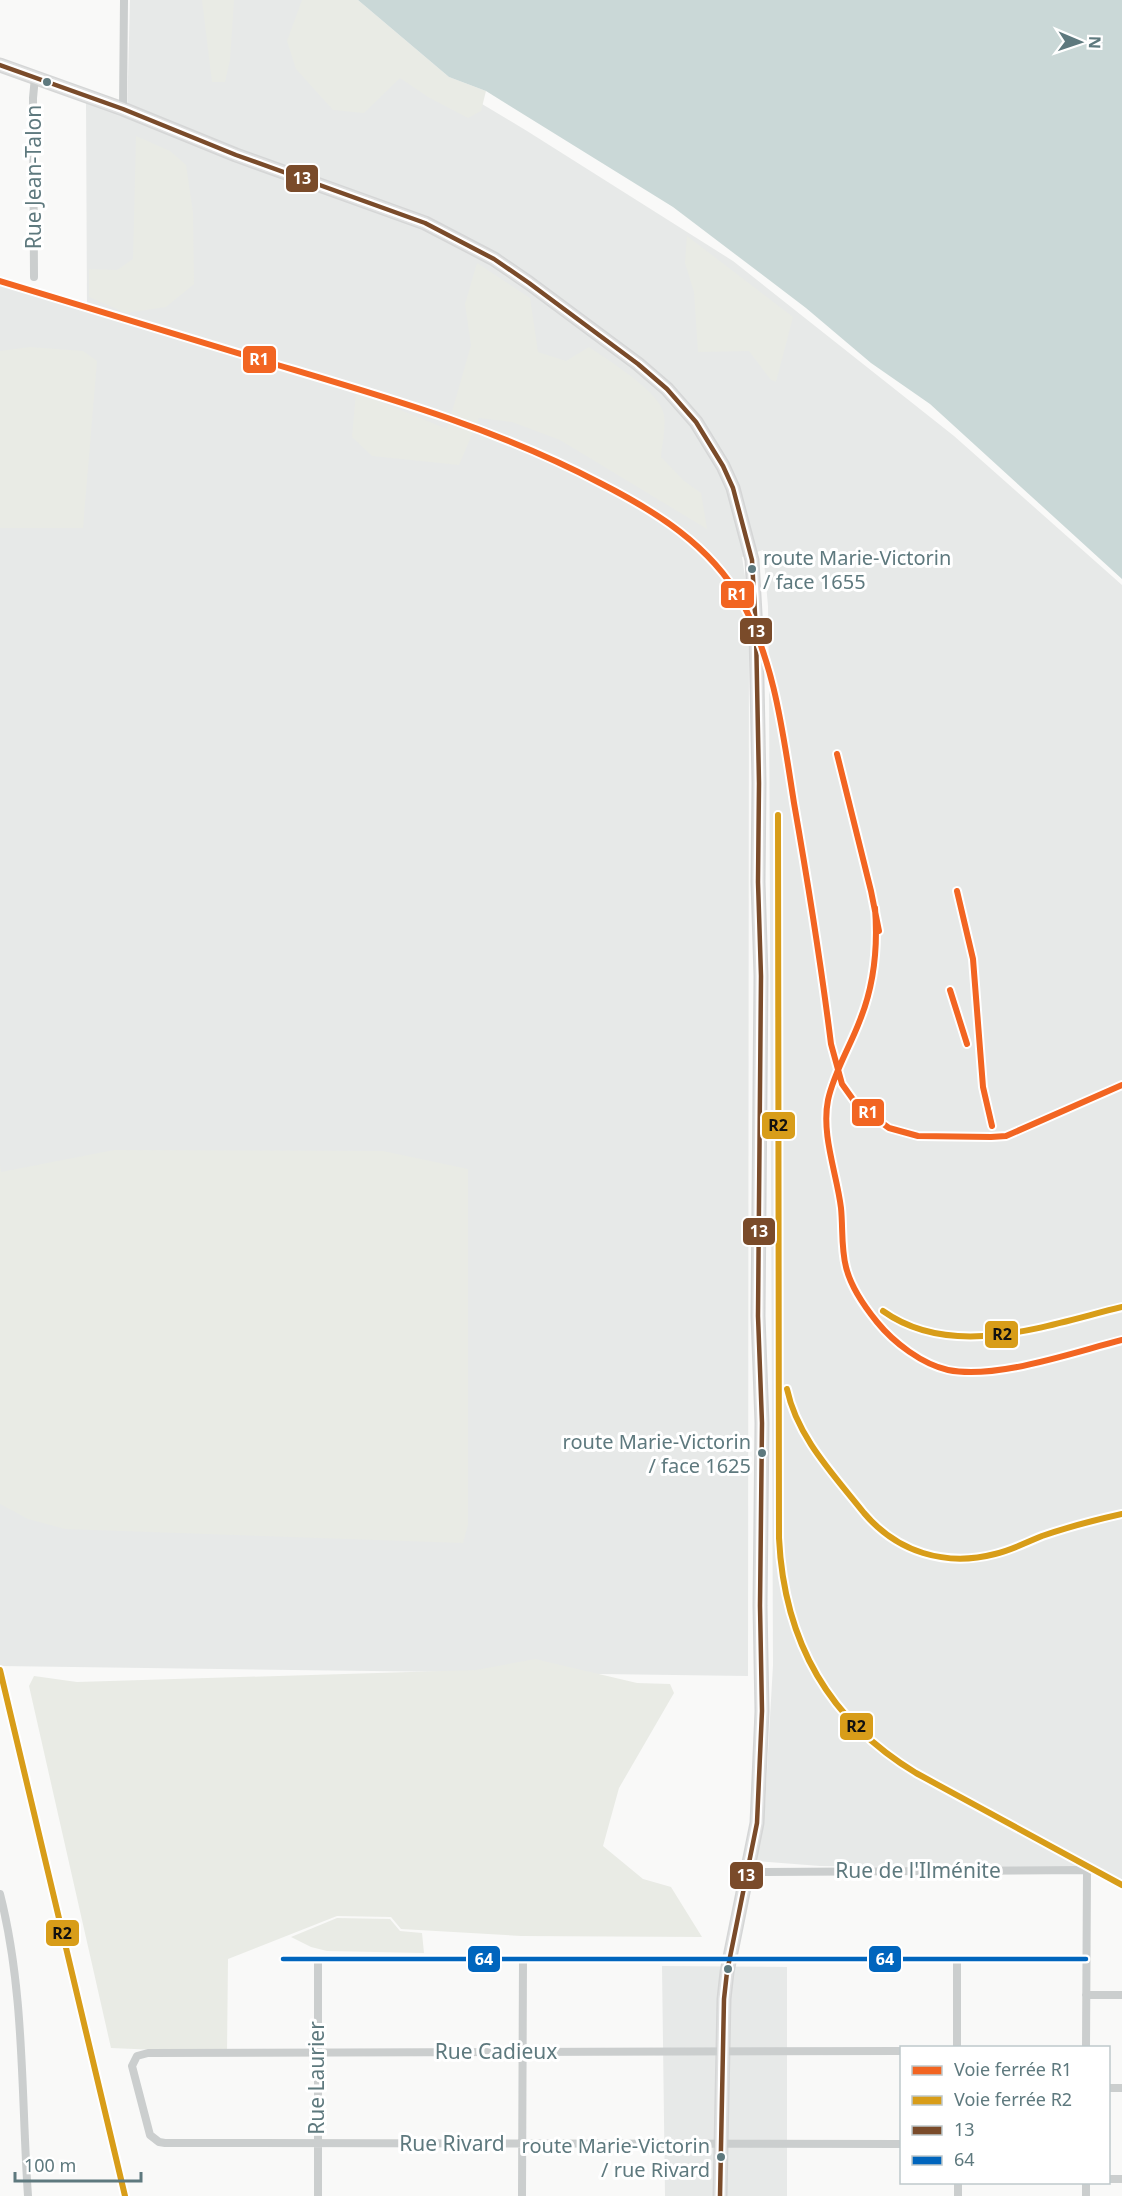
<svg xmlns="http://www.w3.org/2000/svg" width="1122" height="2196" viewBox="0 0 1122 2196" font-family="'Noto Sans',sans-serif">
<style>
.built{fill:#e7e9e8}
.green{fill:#e9ebe5}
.water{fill:#cad8d7}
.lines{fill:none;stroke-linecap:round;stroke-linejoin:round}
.primary-casing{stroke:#d5d6d6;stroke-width:15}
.street{stroke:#cbcece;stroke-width:8}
.primary{stroke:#e0e1e1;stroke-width:12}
.bus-1-casing{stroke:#fff;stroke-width:9}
.bus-2-casing{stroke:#fff;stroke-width:9}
.bus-1{stroke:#7a4b2a;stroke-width:4.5}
.bus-2{stroke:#0065bd;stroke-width:4.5}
.rail-1-casing{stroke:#fff;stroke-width:10}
.rail-2-casing{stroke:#fff;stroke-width:10}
.rail-1{stroke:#f26522;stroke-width:6}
.rail-2{stroke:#d89d19;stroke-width:6}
.bus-dot{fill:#5e797e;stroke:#fff;stroke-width:2}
.labels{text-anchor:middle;stroke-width:6;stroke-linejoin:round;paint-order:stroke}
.bus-label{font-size:20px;fill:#5e797e;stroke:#fff;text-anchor:end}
.street-label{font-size:21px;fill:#5e797e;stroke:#fff}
.line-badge{stroke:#fff;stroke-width:2}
.badge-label{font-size:16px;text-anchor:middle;font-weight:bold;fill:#fff}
.pale-badge-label{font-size:16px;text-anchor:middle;font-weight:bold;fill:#111}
</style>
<rect width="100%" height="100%" fill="#f9f9f8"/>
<path class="built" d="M130 0H306L335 16 527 131 733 261 954 436 1122 585V1889L1087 1870 820 1866 755 1861 765 1806 773 1665 769 681 768 606 763 550 742 557 749 602 748 1676 0 1666V278L87 312 86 101 127 117Z
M662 1966 787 1967V2196H665Z"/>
<path class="green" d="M202 0H234L230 60 225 82H212Z
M302 0H358L449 77 486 91 481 111 468 118 428 97 400 78 364 113 333 110 296 69 287 41Z
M136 136 170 151 186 165 193 212 194 284 166 307 126 313 89 297V269L117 270 133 259Z
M687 236 793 317 776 382 771 380 749 351 698 352 694 292 685 263Z
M477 263 530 298 538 352 566 361 589 347C608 360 662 393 664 415 666 428 662 444 661 457L684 481 701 493 707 529 560 440 512 422 479 418 459 465 372 456 352 437 356 392 447 429 471 345 465 304Z
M30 347 83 351 97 361 83 528H0V351Z
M114 1150 383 1151 468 1169V1525L463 1543 65 1529 28 1519 0 1504V1165L1 1172Z
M535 1659 637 1683 670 1684 674 1693 619 1788 603 1846 643 1879 671 1887 702 1937 521 1936 401 1929 391 1917 337 1916 228 1959 227 2053 111 2048 29 1686 34 1676 77 1682 476 1670Z
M337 1918 390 1919 400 1931 422 1933 424 1953 327 1951 311 1947 291 1937Z"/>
<path class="water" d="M358 0H1122V579L930 404 871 363 806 308 673 207 486 91 449 77Z"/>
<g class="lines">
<g class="primary-casing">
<path id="primary" d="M0 65 123 109 236 155 425 223 494 259 529 283 638 364 667 389 696 422 723 466 733 488 752 560 756 632 759 783 758 882 761 976 758 1316 762 1423 760 1606 762 1711 757 1823 727 1972 724 1999 720 2196"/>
</g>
<path class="street" d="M123 109 124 0
M34 277 33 98 35 77
M749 1870 765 1872 1087 1870 1086 2048
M0 1894C25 1992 21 2096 28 2196
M283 1959H1086
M1086 1995H1122
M957 2048V1960
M902 2051 148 2053 137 2056 132 2066 150 2135 159 2142 165 2143 902 2144
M1108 2088H1122
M1108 2179H1122
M958 2182V2196
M318 2196V1959
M522 2196 523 1960
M1086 2196V2182"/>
<use href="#primary" class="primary"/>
<g class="bus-1-casing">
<path id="bus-1" d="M0 65 123 109 236 155 425 223 494 259 529 283 638 364 667 389 696 422 723 466 733 488 752 560 756 632 759 783 758 882 761 976 758 1316 762 1423 760 1606 762 1711 757 1823 727 1972 724 1999 720 2196"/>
</g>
<g class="bus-2-casing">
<path id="bus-2" d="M283 1959H1086"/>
</g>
<use href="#bus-1" class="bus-1"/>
<use href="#bus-2" class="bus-2"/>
<g class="rail-1-casing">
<path id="rail-1" d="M0 281C88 307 176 334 264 361 378 395 494 427 600 483 655 511 710 545 741 600 775 663 783 734 794 803 808 883 821 964 831 1044L842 1084 857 1105 889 1128 918 1136 991 1137 1006 1136 1122 1085
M837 754 871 891 879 931
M957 891 973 959 983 1087 992 1126
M875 908C878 946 874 985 860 1020 850 1047 834 1072 828 1100 821 1135 837 1174 841 1208 843 1228 841 1248 846 1267 851 1288 864 1306 877 1322 894 1343 922 1364 948 1370 996 1380 1074 1352 1122 1340
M950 990 967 1044"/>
</g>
<g class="rail-2-casing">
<path id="rail-2" d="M778 815 779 1538C784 1640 828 1720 916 1773L1122 1885
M883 1311C953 1361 1047 1325 1122 1307
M787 1389C797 1437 834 1475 864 1513 897 1552 945 1567 995 1554 1012 1550 1027 1542 1042 1536 1068 1527 1095 1520 1122 1514
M0 1670 125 2196"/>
</g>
<use href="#rail-1" class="rail-1"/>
<use href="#rail-2" class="rail-2"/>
</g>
<g class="bus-dot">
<circle cx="47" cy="82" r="5"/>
<circle cx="752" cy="569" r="5"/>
<circle cx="762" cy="1453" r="5"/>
<circle cx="728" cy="1969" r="5"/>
<circle cx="721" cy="2157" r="5"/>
</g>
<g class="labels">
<g class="bus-label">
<text x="763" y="565" text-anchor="start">route Marie-Victorin<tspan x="763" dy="24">/ face 1655</tspan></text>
<text x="751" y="1449">route Marie-Victorin<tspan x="751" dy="24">/ face 1625</tspan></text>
<text x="710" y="2153">route Marie-Victorin<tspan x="710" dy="24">/ rue Rivard</tspan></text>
</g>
<g class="street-label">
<text transform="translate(34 177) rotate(-90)" y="7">Rue Jean-Talon</text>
<text x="918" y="1878">Rue de l'Ilménite</text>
<text x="496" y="2059">Rue Cadieux</text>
<text transform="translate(317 2078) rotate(-90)" y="7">Rue Laurier</text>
<text x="452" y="2151">Rue Rivard</text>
</g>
</g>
<g class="line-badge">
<rect x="285" y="164" width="34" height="29" rx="6" fill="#7a4b2a"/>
<rect x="242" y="345" width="35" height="29" rx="6" fill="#f26522"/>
<rect x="720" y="580" width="35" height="29" rx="6" fill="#f26522"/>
<rect x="739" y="617" width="34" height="28" rx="6" fill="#7a4b2a"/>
<rect x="851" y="1098" width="34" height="29" rx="6" fill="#f26522"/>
<rect x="761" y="1111" width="35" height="29" rx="6" fill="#d89d19"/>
<rect x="742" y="1217" width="34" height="29" rx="6" fill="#7a4b2a"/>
<rect x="984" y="1320" width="35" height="29" rx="6" fill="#d89d19"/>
<rect x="839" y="1712" width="35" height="29" rx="6" fill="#d89d19"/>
<rect x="729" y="1861" width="35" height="29" rx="6" fill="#7a4b2a"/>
<rect x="45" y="1919" width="35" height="28" rx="6" fill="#d89d19"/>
<rect x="467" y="1945" width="34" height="28" rx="6" fill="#0065bd"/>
<rect x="868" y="1945" width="34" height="28" rx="6" fill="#0065bd"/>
</g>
<g class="badge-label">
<text x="302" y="184">13</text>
<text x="259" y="365">R1</text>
<text x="737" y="600">R1</text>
<text x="756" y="637">13</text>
<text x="868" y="1118">R1</text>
<text x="759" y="1237">13</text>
<text x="746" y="1881">13</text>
<text x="484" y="1965">64</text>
<text x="885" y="1965">64</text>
</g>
<g class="pale-badge-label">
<text x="778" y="1131">R2</text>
<text x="1002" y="1340">R2</text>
<text x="856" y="1732">R2</text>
<text x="62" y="1939">R2</text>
</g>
<rect x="900" y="2046" width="210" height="138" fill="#ffffff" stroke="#bfc9cb" stroke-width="1.5"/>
<rect x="912" y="2066" width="30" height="9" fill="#f26522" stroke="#bfc9cb" stroke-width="1.5"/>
<text x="954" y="2076" font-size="18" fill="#5e797e">Voie ferrée R1</text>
<rect x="912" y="2096" width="30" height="9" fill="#d89d19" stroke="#bfc9cb" stroke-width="1.5"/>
<text x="954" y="2106" font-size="18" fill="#5e797e">Voie ferrée R2</text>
<rect x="912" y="2126" width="30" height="9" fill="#7a4b2a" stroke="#bfc9cb" stroke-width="1.5"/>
<text x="954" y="2136" font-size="18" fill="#5e797e">13</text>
<rect x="912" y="2156" width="30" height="9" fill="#0065bd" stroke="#bfc9cb" stroke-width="1.5"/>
<text x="954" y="2166" font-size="18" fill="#5e797e">64</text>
<g transform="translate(1080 42) rotate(92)" stroke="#ffffff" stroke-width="4.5" paint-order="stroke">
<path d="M0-4.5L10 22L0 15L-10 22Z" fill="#5e797e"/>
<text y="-9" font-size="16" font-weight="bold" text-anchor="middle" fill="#5e797e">N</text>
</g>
<path d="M15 2172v9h126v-9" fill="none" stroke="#5e797e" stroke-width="3"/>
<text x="24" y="2172" font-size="18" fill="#5e797e" stroke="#ffffff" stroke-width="4.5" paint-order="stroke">100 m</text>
</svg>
